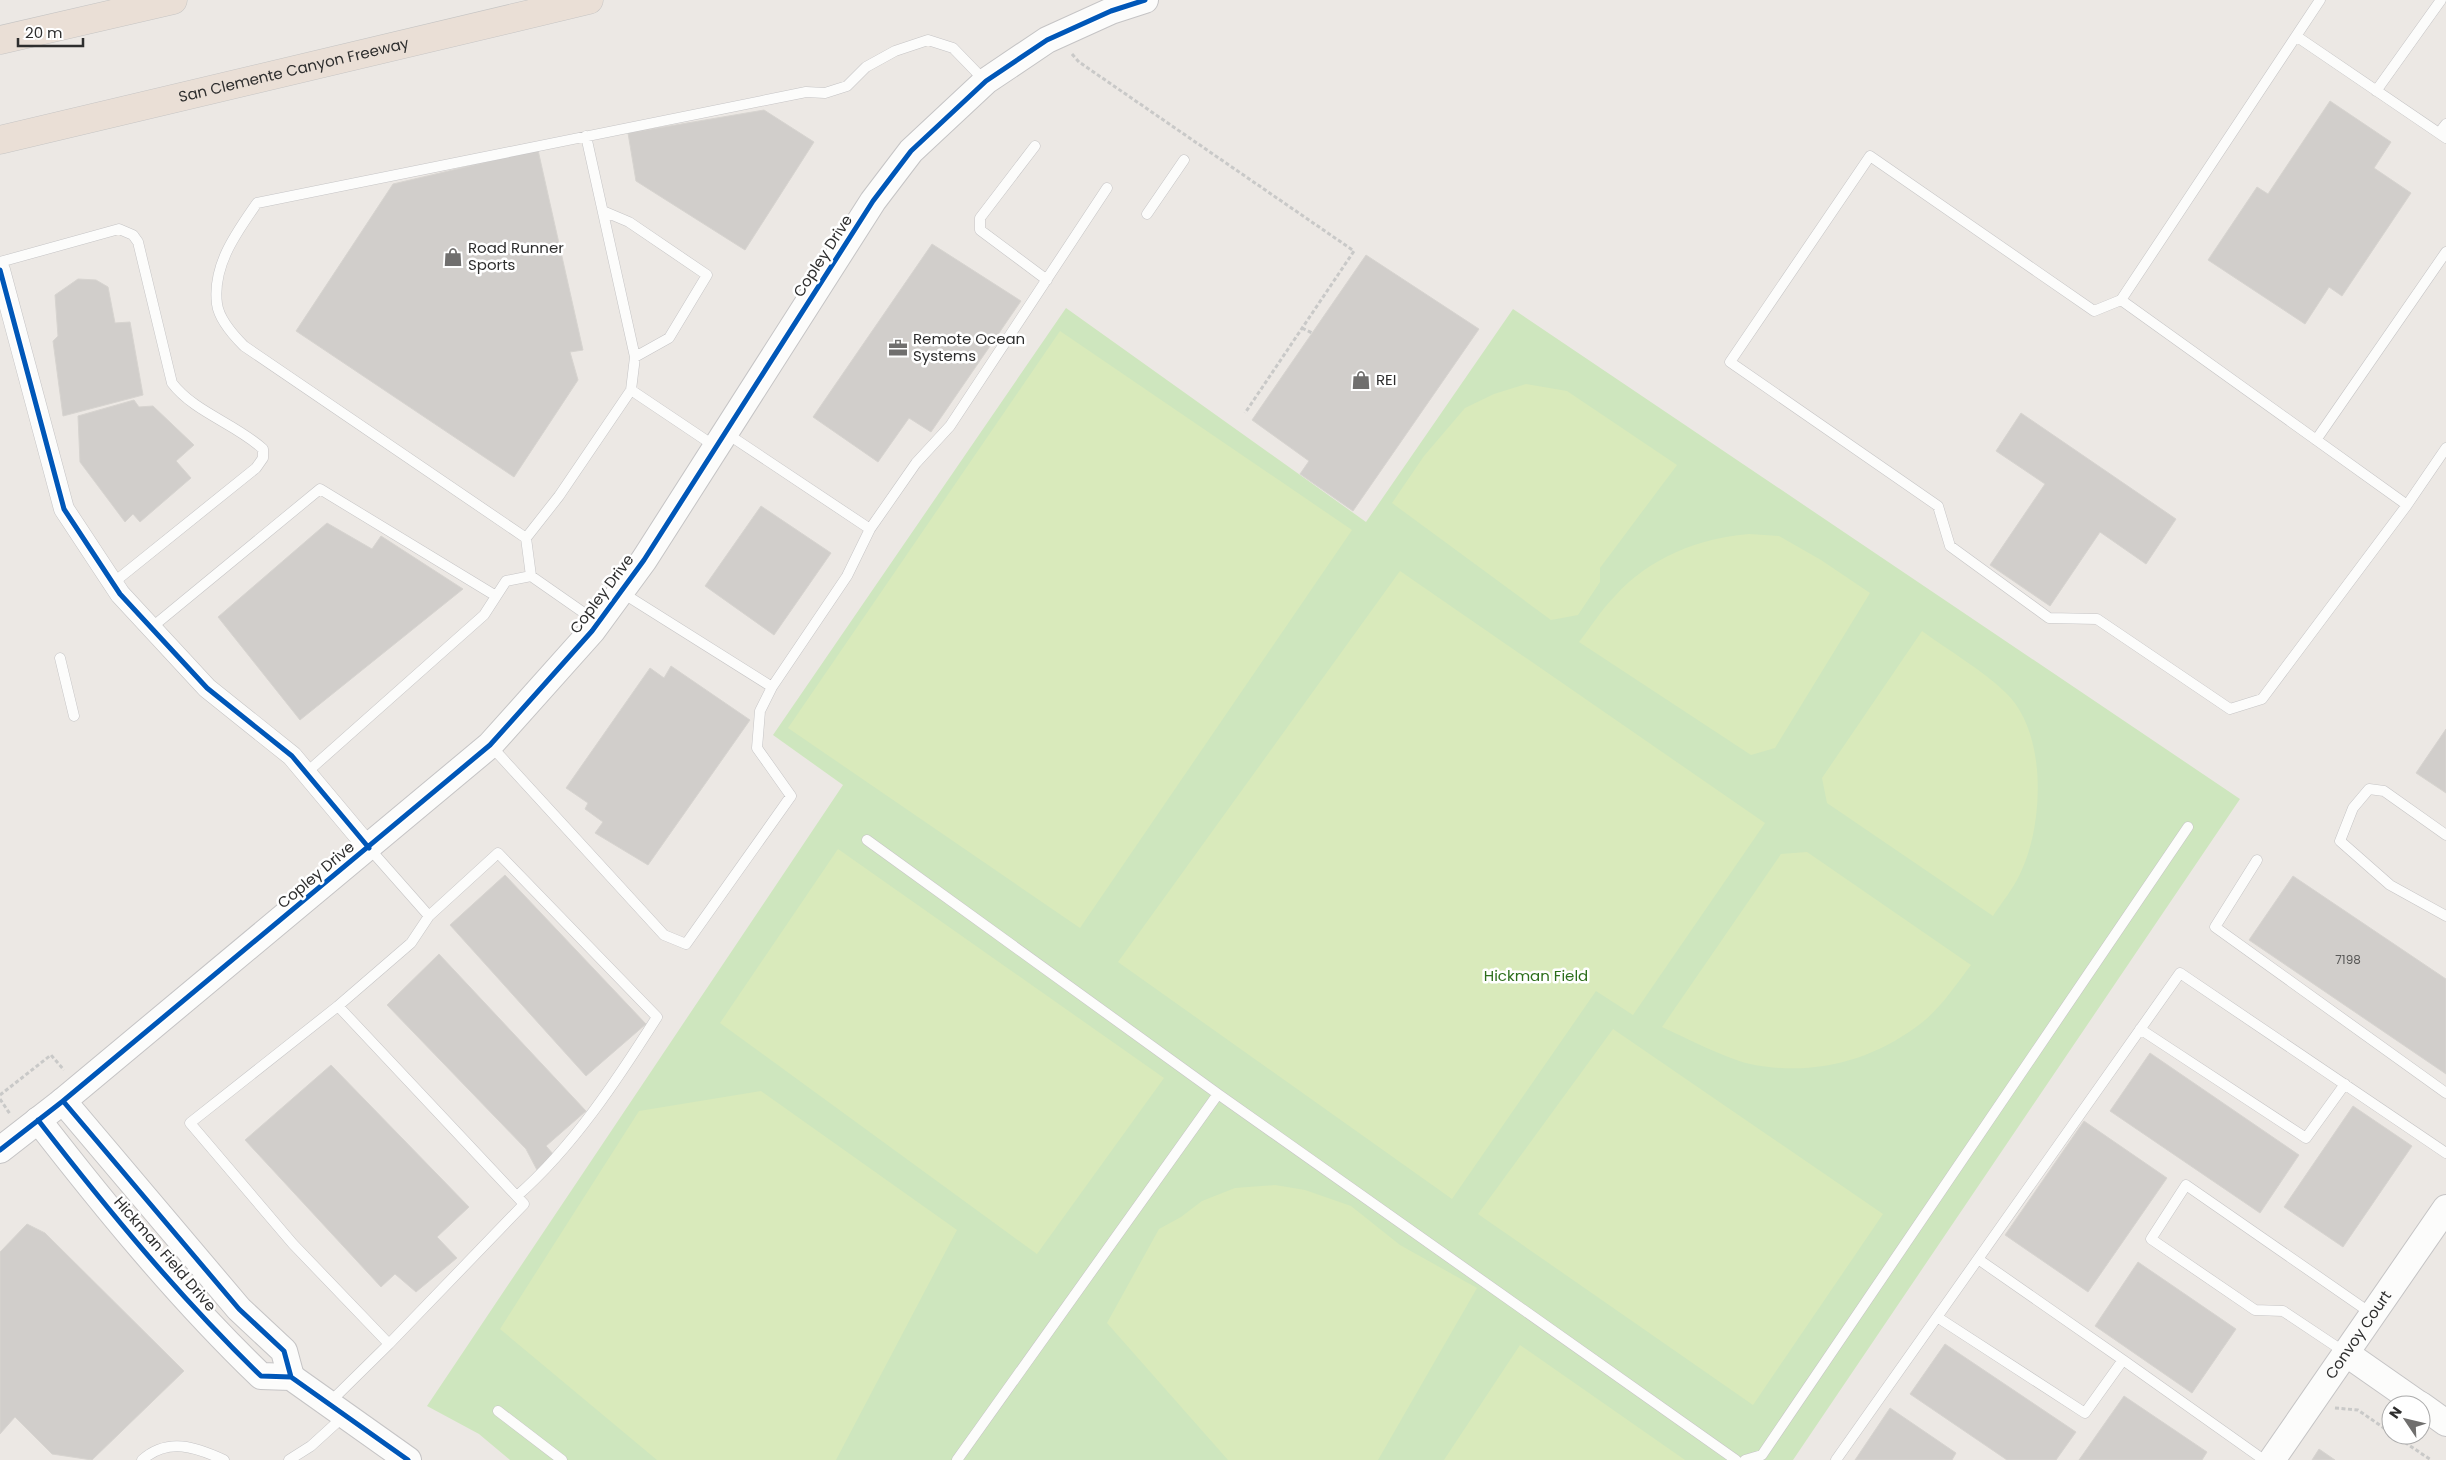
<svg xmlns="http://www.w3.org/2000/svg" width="2446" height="1460" viewBox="0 0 2446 1460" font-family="Poppins,sans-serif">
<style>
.green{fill:#cee6be}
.pitch{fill:#d9eabb}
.building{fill:#d1cecb;stroke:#d7d4d0}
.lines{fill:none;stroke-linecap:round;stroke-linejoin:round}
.service-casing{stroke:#c5c4c5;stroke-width:11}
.minor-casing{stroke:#c5c4c5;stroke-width:21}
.tertiary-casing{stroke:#c5c4c5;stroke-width:28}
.motorway-casing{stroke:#c6c5c4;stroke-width:29}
.path{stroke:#c9c9c8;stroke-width:3;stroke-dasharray:4 2.5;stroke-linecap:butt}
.service{stroke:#fcfcfb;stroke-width:10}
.minor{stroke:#fcfcfb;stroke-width:20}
.tertiary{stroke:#fcfcfb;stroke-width:26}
.motorway{stroke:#eadfd6;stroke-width:28}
.cycleway-casing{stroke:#fff;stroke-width:8}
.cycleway{stroke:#0057b8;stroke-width:5}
.labels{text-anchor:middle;stroke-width:5;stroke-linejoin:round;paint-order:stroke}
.number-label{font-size:12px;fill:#585857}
.street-label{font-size:15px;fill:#2e2e2e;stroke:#fff}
.poi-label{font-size:15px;fill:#2e2e2e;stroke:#fff;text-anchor:start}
.park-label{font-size:15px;fill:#2c6e1b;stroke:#fff}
</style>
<rect width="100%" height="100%" fill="#ece8e4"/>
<path class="green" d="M1066 308 1366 522 1513 309 2240 799 1793 1460H510L479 1434 427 1406 843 785 773 735Z"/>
<path class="pitch" d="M1060 331 1352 530 1080 928 788 728Z
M1526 384 1567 391 1677 465 1600 568V582L1578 615 1551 620 1392 503 1424 456 1465 408 1494 394Z
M1749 534 1779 536 1821 560 1870 593 1775 748 1751 755 1579 642C1591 627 1601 610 1615 596 1649 558 1699 538 1749 534Z
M1400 571 1765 823 1633 1015 1596 991 1452 1199 1118 962Z
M1922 631C1948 650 1982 670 2005 692 2048 732 2044 825 2020 874 2013 889 2002 902 1993 916L1827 803 1822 778Z
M838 849 1164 1078 1037 1254 720 1023Z
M1807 852 1971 965C1955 986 1938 1012 1916 1027 1867 1063 1809 1076 1750 1064 1725 1058 1686 1038 1662 1027L1781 854Z
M1613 1029 1883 1214 1753 1405 1478 1214Z
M761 1091 957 1230 836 1460H657L500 1329 639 1111Z
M1275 1185 1305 1190 1351 1206 1400 1245 1477 1288 1378 1460H1228L1107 1323 1159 1229 1181 1217 1202 1201 1235 1188Z
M1520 1345 1685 1460H1444Z"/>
<path class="building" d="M2330 101 2391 142 2374 168 2411 193 2342 296 2329 287 2305 324 2208 260 2257 187 2268 194Z
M764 110 814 142 745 250 636 181 628 133Z
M538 150 583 350 570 352 578 380 514 477 296 331 393 184Z
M932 244 1021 301 931 432 909 418 878 462 813 417Z
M1366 255 1479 329 1353 511 1300 474 1309 461 1252 420Z
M78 279 96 280 108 287 115 323 130 322 143 395 63 416 53 341 58 336 55 295Z
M134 400 139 407 153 406 194 445 176 461 191 478 140 522 133 514 125 522 80 462 78 416Z
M2021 413 2176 519 2146 564 2100 532 2050 606 1990 565 2045 484 1996 451Z
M761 506 831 553 774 635 705 586Z
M327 523 372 549 381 536 463 589 300 720 218 617Z
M671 666 750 720 648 865 595 833 603 822 585 809 588 803 566 788 650 668 664 678Z
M2446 729V793L2416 773Z
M505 875 646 1024 586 1076 450 925Z
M2293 876 2446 979V1074L2249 940Z
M439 954 586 1111 546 1146 554 1155 537 1170 526 1149 387 1005Z
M2150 1053 2299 1155 2260 1213 2110 1111Z
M331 1065 469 1207 437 1237 457 1258 416 1292 395 1274 381 1287 245 1140Z
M2353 1106 2412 1146 2343 1247 2284 1207Z
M2084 1121 2167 1178 2088 1292 2005 1235Z
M27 1224 45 1233 184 1371 92 1460 52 1454 15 1417 0 1434V1252Z
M2138 1262 2236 1329 2192 1393 2095 1326Z
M1945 1344 2076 1432 2056 1460H2007L1910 1394Z
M2124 1396 2207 1452 2202 1460H2079Z
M1890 1408 1956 1453 1952 1460H1855Z
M2319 1449 2335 1460H2312Z"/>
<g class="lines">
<g class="service-casing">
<path id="service" d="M2320 0 2121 300 2407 505
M2296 36 2446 138
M2376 91 2441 0
M2439 133 2446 124
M586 136 635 357 631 390
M1035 146 980 218V230L1047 280
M603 211 629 222 707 275 669 338 635 357
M1147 214 1184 160
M0 262 119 229 133 235 138 242 172 383C194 412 236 424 263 449V458L256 468 113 583
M2121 300 2094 311 1870 156 1730 362 1938 506 1950 546 2049 618 2097 619 2230 709 2262 699 2407 505 2446 448
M726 433 870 529
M2316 440 2446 252
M526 538 559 496 631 390 716 447
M621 592 772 687
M597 622 531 576 526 538 244 346C234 336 219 319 217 304 212 265 237 232 257 203L806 92 825 93 847 86 866 67 895 51 928 40 953 48 985 81
M151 628 320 489 496 596
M60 658 74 716
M491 746 664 935 686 944 791 796 757 748 760 711 772 687 847 576 870 529 916 463 950 426 1107 188
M306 773 484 615 506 581 531 576
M2446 835 2384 791 2369 789 2353 808 2340 841 2390 885 2446 916
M867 840 1218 1094
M2257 860 2215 927 2446 1093
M429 916 498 853 657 1017C617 1080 573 1147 517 1196
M338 1006 411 943 429 916 369 848
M2140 1029 2306 1138 2345 1084
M1978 1259 2123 1360
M1937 1317 2085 1413 2123 1360 2264 1460
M2346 1353 2283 1311 2255 1310 2151 1239 2186 1185 2372 1314
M329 1403 389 1344 293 1244 190 1123 338 1006 524 1204 389 1344
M498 1411 562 1460
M142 1460C168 1437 196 1447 224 1460
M289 1460 311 1446 344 1416
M957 1460 1218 1094 1736 1460
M1745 1460 1762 1455 2188 827
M1836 1460 2180 973 2446 1153"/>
</g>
<g class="minor-casing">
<path id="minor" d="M0 270 64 509 120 594 207 688 292 756 369 848"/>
</g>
<g class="tertiary-casing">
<g id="tertiary">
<path d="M63 1101 239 1309 284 1351 291 1377"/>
<path d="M38 1120C107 1209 180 1298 261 1376L291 1377 408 1460"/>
<path d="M0 1150 63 1101 490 745 592 631 644 560 873 201 911 151 986 81 1047 40 1111 11 1145 0"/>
<path d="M2347 1354 2420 1405"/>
<path d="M2421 1405 2446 1423"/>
<path id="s1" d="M2272 1460 2446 1208"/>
</g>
</g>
<g class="motorway-casing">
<g id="motorway">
<path d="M0 40 173 0"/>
<path id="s2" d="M0 140 589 0"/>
</g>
</g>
<path class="path" d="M1072 54 1079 62 1354 251 1245 413
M1302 328 1312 333
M0 1095 51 1055 64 1070
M0 1099 10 1114
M2335 1408 2358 1410 2391 1433
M2394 1435 2431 1460"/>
<use href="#service" class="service"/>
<use href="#minor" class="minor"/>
<use href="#tertiary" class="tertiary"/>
<use href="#motorway" class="motorway"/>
<g class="cycleway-casing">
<path id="cycleway" d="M0 270 64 509 120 594 207 688 292 756 369 848
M63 1101 239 1309 284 1351 291 1377
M38 1120C107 1209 180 1298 261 1376L291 1377 408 1460
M0 1150 63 1101 490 745 592 631 644 560 873 201 911 151 986 81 1047 40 1111 11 1145 0"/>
</g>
<use href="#cycleway" class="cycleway"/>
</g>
<defs>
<g id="shop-bare" transform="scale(1.5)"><path d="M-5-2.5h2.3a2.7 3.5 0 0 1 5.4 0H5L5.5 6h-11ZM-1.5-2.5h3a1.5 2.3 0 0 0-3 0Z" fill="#706f6e" stroke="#fff" stroke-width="2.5" paint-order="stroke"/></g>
<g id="office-bare" transform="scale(1.5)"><path d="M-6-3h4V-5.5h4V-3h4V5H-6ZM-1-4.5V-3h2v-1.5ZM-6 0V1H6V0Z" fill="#706f6e" stroke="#fff" stroke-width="2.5" paint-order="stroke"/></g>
</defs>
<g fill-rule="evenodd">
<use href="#shop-bare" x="453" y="257"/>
<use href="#office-bare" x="898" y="348"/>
<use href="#shop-bare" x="1361" y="380"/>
</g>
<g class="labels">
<g class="number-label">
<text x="2348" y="964">7198</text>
</g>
<g class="street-label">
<text dy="5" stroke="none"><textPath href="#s2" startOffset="302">San Clemente Canyon Freeway</textPath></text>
<text transform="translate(823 256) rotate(-57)" y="5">Copley Drive</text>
<text transform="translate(602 594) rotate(-53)" y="5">Copley Drive</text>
<text transform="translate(316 875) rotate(-40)" y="5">Copley Drive</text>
<text transform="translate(165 1254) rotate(49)" y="5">Hickman Field Drive</text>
<text dy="5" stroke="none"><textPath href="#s1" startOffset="152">Convoy Court</textPath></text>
</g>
<g class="poi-label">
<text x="468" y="253">Road Runner<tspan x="468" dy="17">Sports</tspan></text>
<text x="913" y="344">Remote Ocean<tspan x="913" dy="17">Systems</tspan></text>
<text x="1376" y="385">REI</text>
</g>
<g class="park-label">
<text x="1536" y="981">Hickman Field</text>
</g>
</g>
<g transform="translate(2406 1420) rotate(305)"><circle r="24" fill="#ffffff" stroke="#ababab"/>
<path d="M0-4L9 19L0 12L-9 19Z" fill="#706f6e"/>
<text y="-8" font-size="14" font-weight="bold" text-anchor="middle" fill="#2e2e2e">N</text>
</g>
<path d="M18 38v8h65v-8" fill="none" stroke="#2e2e2e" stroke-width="2.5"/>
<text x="25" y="38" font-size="15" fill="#2e2e2e" stroke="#ffffff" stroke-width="4" paint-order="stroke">20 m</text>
</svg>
